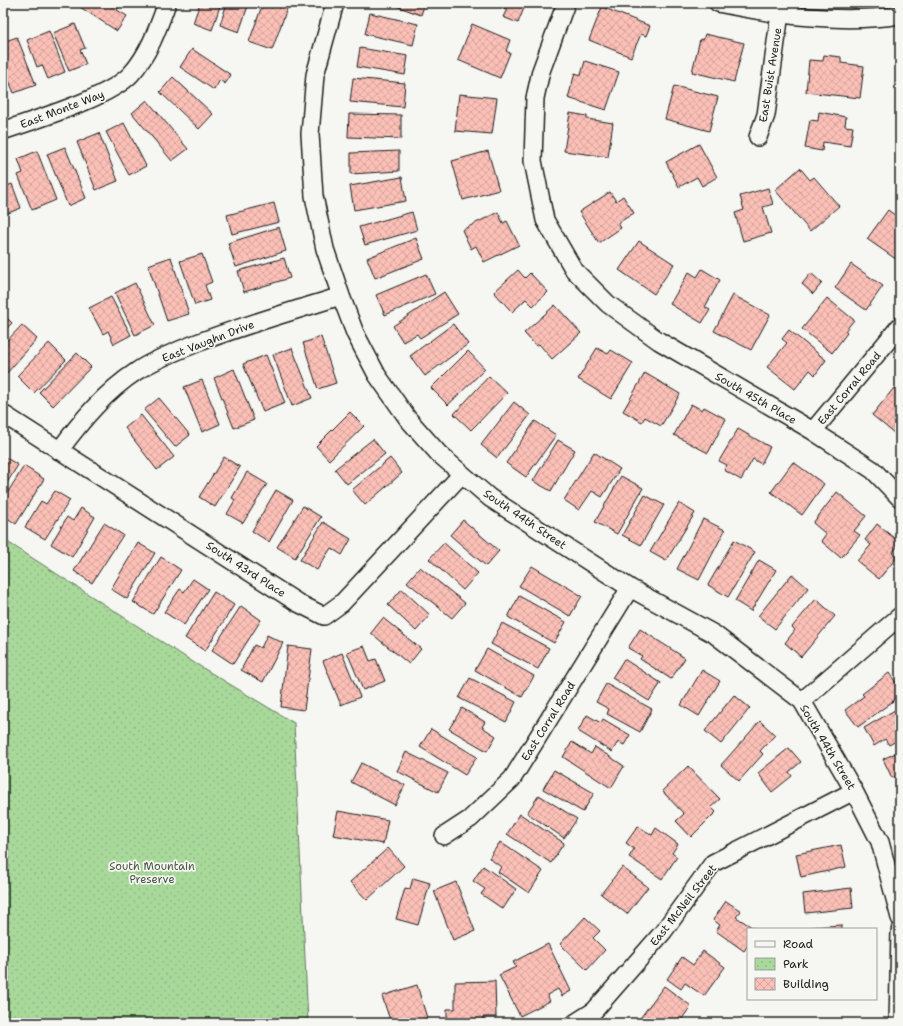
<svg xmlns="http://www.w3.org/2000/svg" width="903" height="1026" viewBox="0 0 903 1026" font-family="'Shantell Sans',sans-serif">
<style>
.park{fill:url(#park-dots);stroke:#627a5b}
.building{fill:url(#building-cross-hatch);stroke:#1c1c1c}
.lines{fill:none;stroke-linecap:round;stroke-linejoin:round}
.street-casing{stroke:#1c1c1c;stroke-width:20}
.street{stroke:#f6f6f2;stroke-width:17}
.labels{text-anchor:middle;stroke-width:3.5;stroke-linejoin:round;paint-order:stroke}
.street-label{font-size:11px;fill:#1c1c1c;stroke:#f6f6f2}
.park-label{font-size:11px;fill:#465542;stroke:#f6f6f2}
</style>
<defs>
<pattern id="park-dots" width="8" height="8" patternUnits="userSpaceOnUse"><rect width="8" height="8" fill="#a8d99a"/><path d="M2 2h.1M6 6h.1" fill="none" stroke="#90ba84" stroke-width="1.8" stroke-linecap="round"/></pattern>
<pattern id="building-cross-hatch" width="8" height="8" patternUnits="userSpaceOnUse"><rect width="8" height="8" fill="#fbc0b7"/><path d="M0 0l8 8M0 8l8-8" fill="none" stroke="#d7a49d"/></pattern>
</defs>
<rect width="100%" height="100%" fill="#f6f6f2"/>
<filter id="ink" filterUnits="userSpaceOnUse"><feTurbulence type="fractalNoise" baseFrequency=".025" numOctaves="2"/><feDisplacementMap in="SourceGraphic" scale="8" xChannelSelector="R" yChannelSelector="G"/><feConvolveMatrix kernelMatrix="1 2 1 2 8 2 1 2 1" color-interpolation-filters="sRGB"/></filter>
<g filter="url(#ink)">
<path class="park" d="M3 539 193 662 294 723 308 1023H3Z"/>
<path class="building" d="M83 3H122L117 10 127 16 117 31 80 7Z
M200 3H221L212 30 193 23Z
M227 3H249L239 32 220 25Z
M263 3H289L272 50 249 42Z
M388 3H425L421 15Z
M492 3H526L518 23 503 17 507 9Z
M602 7 650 26 646 36 641 34 631 57 589 40Z
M370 13 418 24 413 45 365 34Z
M75 24 85 48 80 50 86 64 69 71 53 33Z
M472 24 510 40 506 51 510 53 500 78 458 60Z
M49 31 65 72 48 79 42 65 37 67 27 40Z
M705 34 744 43 734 82 692 72 700 39 703 40Z
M17 37 36 85 14 93 3 66V42Z
M360 48 408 56 405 75 357 67Z
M192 49 231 75 225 84 220 80 214 90 180 67Z
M824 55 841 57V63L864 66 860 98 806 92 809 60 823 61Z
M585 61 619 72 606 110 568 98 575 73 581 75Z
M173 77 213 114 199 129 160 92Z
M353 78 405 83 403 107 350 102Z
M3 84 8 96 3 98Z
M674 86 718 97 709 131 665 119Z
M459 94 497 98 492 134 455 131Z
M147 100 188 149 172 161 132 113Z
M819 112 846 117 845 126 853 127 850 146 823 142 822 151 805 148 810 120 818 121Z
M570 113 587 116V119L613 123 608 157 564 151Z
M349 114 401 115V139L348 137Z
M124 123 146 166 129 175 106 132Z
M99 133 118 181 96 190 77 142Z
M699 144 717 177 702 186 697 177 679 187 666 162Z
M65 147 86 198 68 206 47 154Z
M37 151 56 200 32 210 18 175 23 173 18 159Z
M399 151V171L351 174V153Z
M488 151 499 190 463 200 452 161Z
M800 168 810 180 814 177 839 206 810 231 775 190Z
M3 175 7 186 12 184 21 208 3 215Z
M402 177 406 201 354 210 350 186Z
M768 188 773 204 763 207 771 233 743 241 735 213 744 210 740 196Z
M610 192 616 201 623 196 634 213 618 223 621 228 599 243 579 212Z
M274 203 279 222 232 234 227 215Z
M888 210 900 219V262L867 239Z
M412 212 417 230 365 245 359 227Z
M498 212 503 223 507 221 519 245 484 262 476 246 471 249 462 230Z
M279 227 286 251 236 267 228 243Z
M416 238 424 259 375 278 367 258Z
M639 241 674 264 654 294 619 270Z
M202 254 212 282 205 285 210 300 195 305 180 261Z
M171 257 189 314 167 321 148 265Z
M284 258 290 278 244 292 238 271Z
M851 264 883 286 866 310 835 288Z
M702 269 720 280 705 307 710 310 702 323 670 304 689 272 697 277Z
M518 270 525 278 530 273 548 292 533 306 526 299 512 312 494 292Z
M811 273 822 283 813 294 802 284Z
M426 274 435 294 385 315 376 295Z
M135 283 155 325 135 335 115 293Z
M444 292 458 314 420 338 417 334 403 342 393 326Z
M733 295 770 315 751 350 714 331Z
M111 297 131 335 114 344 108 331 103 334 89 308Z
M827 298 854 320 845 331 847 333 832 353 802 329Z
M555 305 581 333 552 359 539 344 536 346 524 333Z
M3 314 12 323 3 332Z
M453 324 468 344 425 376 410 356Z
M22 325 37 339 6 374 3 371V345Z
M789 330 826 360 815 375 810 370 795 389 767 367 787 343 782 339Z
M321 337 336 383 318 389 303 343Z
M49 343 66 360 34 393 17 376Z
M292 348 312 398 292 406 273 355Z
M597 348 608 354 611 350 633 363 611 399 578 379Z
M468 351 485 369 448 405 431 388Z
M77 353 91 367 53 406 39 392Z
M266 355 285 403 263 412 243 364Z
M234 369 254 420 234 428 214 378Z
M645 373 680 394 661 426 645 417 642 422 623 411Z
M489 376 507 393 471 430 454 414Z
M202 380 220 424 202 432 184 387Z
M894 388 900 393V438L872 415Z
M159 398 190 435 175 447 144 410Z
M514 402 530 415 497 458 481 445Z
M691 404 702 410 704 407 726 419 708 453 674 435Z
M350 412 364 426 329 460 316 446Z
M141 415 174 457 157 470 125 428Z
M535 421 556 435 526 477 506 463Z
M738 429 770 447 761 464 753 459 741 480 724 470 727 465 719 461Z
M373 439 385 454 347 484 335 469Z
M558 440 575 450 551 491 533 481Z
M594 452 620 469 602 497 592 491 579 510 564 500Z
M3 456 18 465 3 489Z
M224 457 240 467 215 507 199 497Z
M390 458 402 473 365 505 352 490Z
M793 462 824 484 802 515 771 492Z
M24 466 44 479 16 524 3 515V500Z
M247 472 267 484 243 523 227 514 235 500 232 498Z
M621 476 643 488 617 534 595 522Z
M276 490 293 500 269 542 252 531Z
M55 491 70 500 45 539 25 527 41 501 46 504Z
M837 492 866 516 854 531 860 535 841 558 821 541 826 534 813 523Z
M645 495 664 505 641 545 622 535Z
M679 503 695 513 666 561 650 552Z
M303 506 321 517 295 558 277 547Z
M81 508 95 517 72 557 51 544 67 517 73 521Z
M703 519 725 530 699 580 677 569Z
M463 520 499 551 486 566 450 535Z
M323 522 351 539 342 555 331 548 317 570 300 560Z
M104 523 123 535 92 583 74 571Z
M877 524 900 543 892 553 897 557 879 579 857 561 871 545 865 540Z
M734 540 755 552 728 597 708 585Z
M138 543 155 553 127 599 111 589Z
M444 543 478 573 463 590 429 559Z
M161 557 181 570 153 614 133 602Z
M759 560 776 570 751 611 735 601Z
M532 566 582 596 570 616 519 586Z
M420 567 465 603 452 618 407 582Z
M792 574 808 588 775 629 758 616Z
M193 579 208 589 184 625 164 612 180 589 184 592Z
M402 589 430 615 416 631 388 605Z
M214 592 234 605 205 651 185 638Z
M519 596 566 622 554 643 508 617Z
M816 599 835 616 801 657 785 643 795 630 792 627Z
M241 606 261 620 233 664 212 650Z
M383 618 421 649 409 664 371 633Z
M502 623 549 648 538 669 491 644Z
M640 629 685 658 671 679 640 659 642 656 628 648Z
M267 635 283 643 263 682 241 670 254 645 261 648Z
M288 646 312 649 304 710 281 707Z
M364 646 370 661 376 659 385 681 363 690 347 652Z
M487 649 534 676 522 697 475 670Z
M342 653 360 697 341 705 323 661Z
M624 659 661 683 649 701 612 678Z
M702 670 720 681 699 716 681 705Z
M889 673 900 688V696L858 727 845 710 864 696 862 694Z
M470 678 516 702 506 722 459 698Z
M606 684 652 709 640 732 607 714 609 709 596 702Z
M734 695 750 708 721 744 705 731Z
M900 707V739L889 745 885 739 874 746 864 728Z
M462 708 485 722 482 727 496 736 487 751 449 729Z
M587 715 601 723 603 719 630 735 624 745 618 742 612 752 578 731Z
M760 721 775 735 760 751 763 754 739 781 721 765Z
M431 729 477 757 465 775 420 747Z
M572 742 591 754 595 747 624 766 611 788 563 757Z
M789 748 801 762 789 772 792 776 772 792 758 773Z
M900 751V775L892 778 883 759Z
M406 752 448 773 438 792 397 771Z
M361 763 405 785 395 805 351 782Z
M688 766 720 799 711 807 716 812 691 837 676 821 684 814 662 791Z
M554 770 594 793 583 812 543 789Z
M539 795 577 819 564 838 527 813Z
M338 811 388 820 383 844 333 835Z
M520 814 564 843 551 863 507 834Z
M638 826 652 835 656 828 678 844 672 853 677 857 662 879 629 857 634 849 626 843Z
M500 842 543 871 529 893 498 872 501 867 489 858Z
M841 845 846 867 801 877 796 854Z
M388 848 404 866 367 900 350 882Z
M483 866 516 889 503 909 481 894 485 889 473 881Z
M622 867 648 887 627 914 601 894Z
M413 878 430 883 418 925 396 919 405 888 410 889Z
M456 882 475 931 453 940 434 891Z
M851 888 853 908 805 913 803 894Z
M726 901 741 911 736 917 755 929H748V945L744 951 716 931 720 925 713 920Z
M585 917 600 931 593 938 605 950 587 970 560 944Z
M842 925V929H812V927Z
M548 944 571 991 562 996 558 989 547 995 550 1001 520 1016 499 975 516 967 513 962Z
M703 951 725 967 704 996 685 983 681 989 667 979 682 957 693 965Z
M495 981 496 1017H483V1023H447V1009H455V982Z
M417 985 427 1018 413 1023H391L382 996Z
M664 986 691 1006 679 1023H640L638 1021Z
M825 1020 849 1022 848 1023H825Z"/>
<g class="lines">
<g class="street-casing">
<path id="street" d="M335 3 315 75 310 134 314 196 325 249 341 296 355 333 377 375 408 419 439 454 490 498 630 588 714 634 802 701 854 791 880 842 900 918
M566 3 541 71 535 98 533 161 545 220 574 270 608 304 659 341 813 431 873 470 900 498
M718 3C776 15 840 24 900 15
M3 131C36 119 109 98 131 74 149 54 158 28 167 3
M758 137 766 115 780 13
M3 414 298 603 324 616 342 603 462 474
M813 431 900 326
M59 451C81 421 105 392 137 371 155 359 177 351 197 343 244 325 293 311 341 296
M802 701 900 616
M444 836 470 819 512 779 630 588
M575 1023 594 1011 663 932 713 863 854 791
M898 1023 900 931"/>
</g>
<use href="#street" class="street"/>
</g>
</g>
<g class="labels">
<g class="street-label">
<text transform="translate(770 75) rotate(-81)" y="4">East Buist Avenue</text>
<text transform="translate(62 109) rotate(-21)" y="4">East Monte Way</text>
<text transform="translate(208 341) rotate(-21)" y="4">East Vaughn Drive</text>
<text transform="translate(849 388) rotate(-50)" y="4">East Corral Road</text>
<text transform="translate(756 398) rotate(30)" y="4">South 45th Place</text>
<text transform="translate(525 519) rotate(34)" y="4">South 44th Street</text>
<text transform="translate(246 569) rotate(33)" y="4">South 43rd Place</text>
<text transform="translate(548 721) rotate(-58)" y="4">East Corral Road</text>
<text transform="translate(828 747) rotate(59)" y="4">South 44th Street</text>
<text transform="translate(683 905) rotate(-52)" y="4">East McNeil Street</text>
</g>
<g class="park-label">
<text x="152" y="870">South Mountain<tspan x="152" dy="13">Preserve</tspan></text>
</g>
</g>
<rect width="903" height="1026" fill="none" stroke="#f6f6f2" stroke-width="16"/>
<rect x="8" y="8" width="887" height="1010" fill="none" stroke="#1c1c1c" stroke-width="1.5" filter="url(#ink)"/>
<rect x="747" y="928" width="130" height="72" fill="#f6f6f2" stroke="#9f9f9c"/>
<rect x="755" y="941" width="20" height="6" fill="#f6f6f2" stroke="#9f9f9c"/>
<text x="783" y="948" font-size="12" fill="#1c1c1c">Road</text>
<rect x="755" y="958" width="20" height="12" fill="url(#park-dots)" stroke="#9f9f9c"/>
<text x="783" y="968" font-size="12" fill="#1c1c1c">Park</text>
<rect x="755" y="978" width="20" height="12" fill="url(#building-cross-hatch)" stroke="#9f9f9c"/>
<text x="783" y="988" font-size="12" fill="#1c1c1c">Building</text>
</svg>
